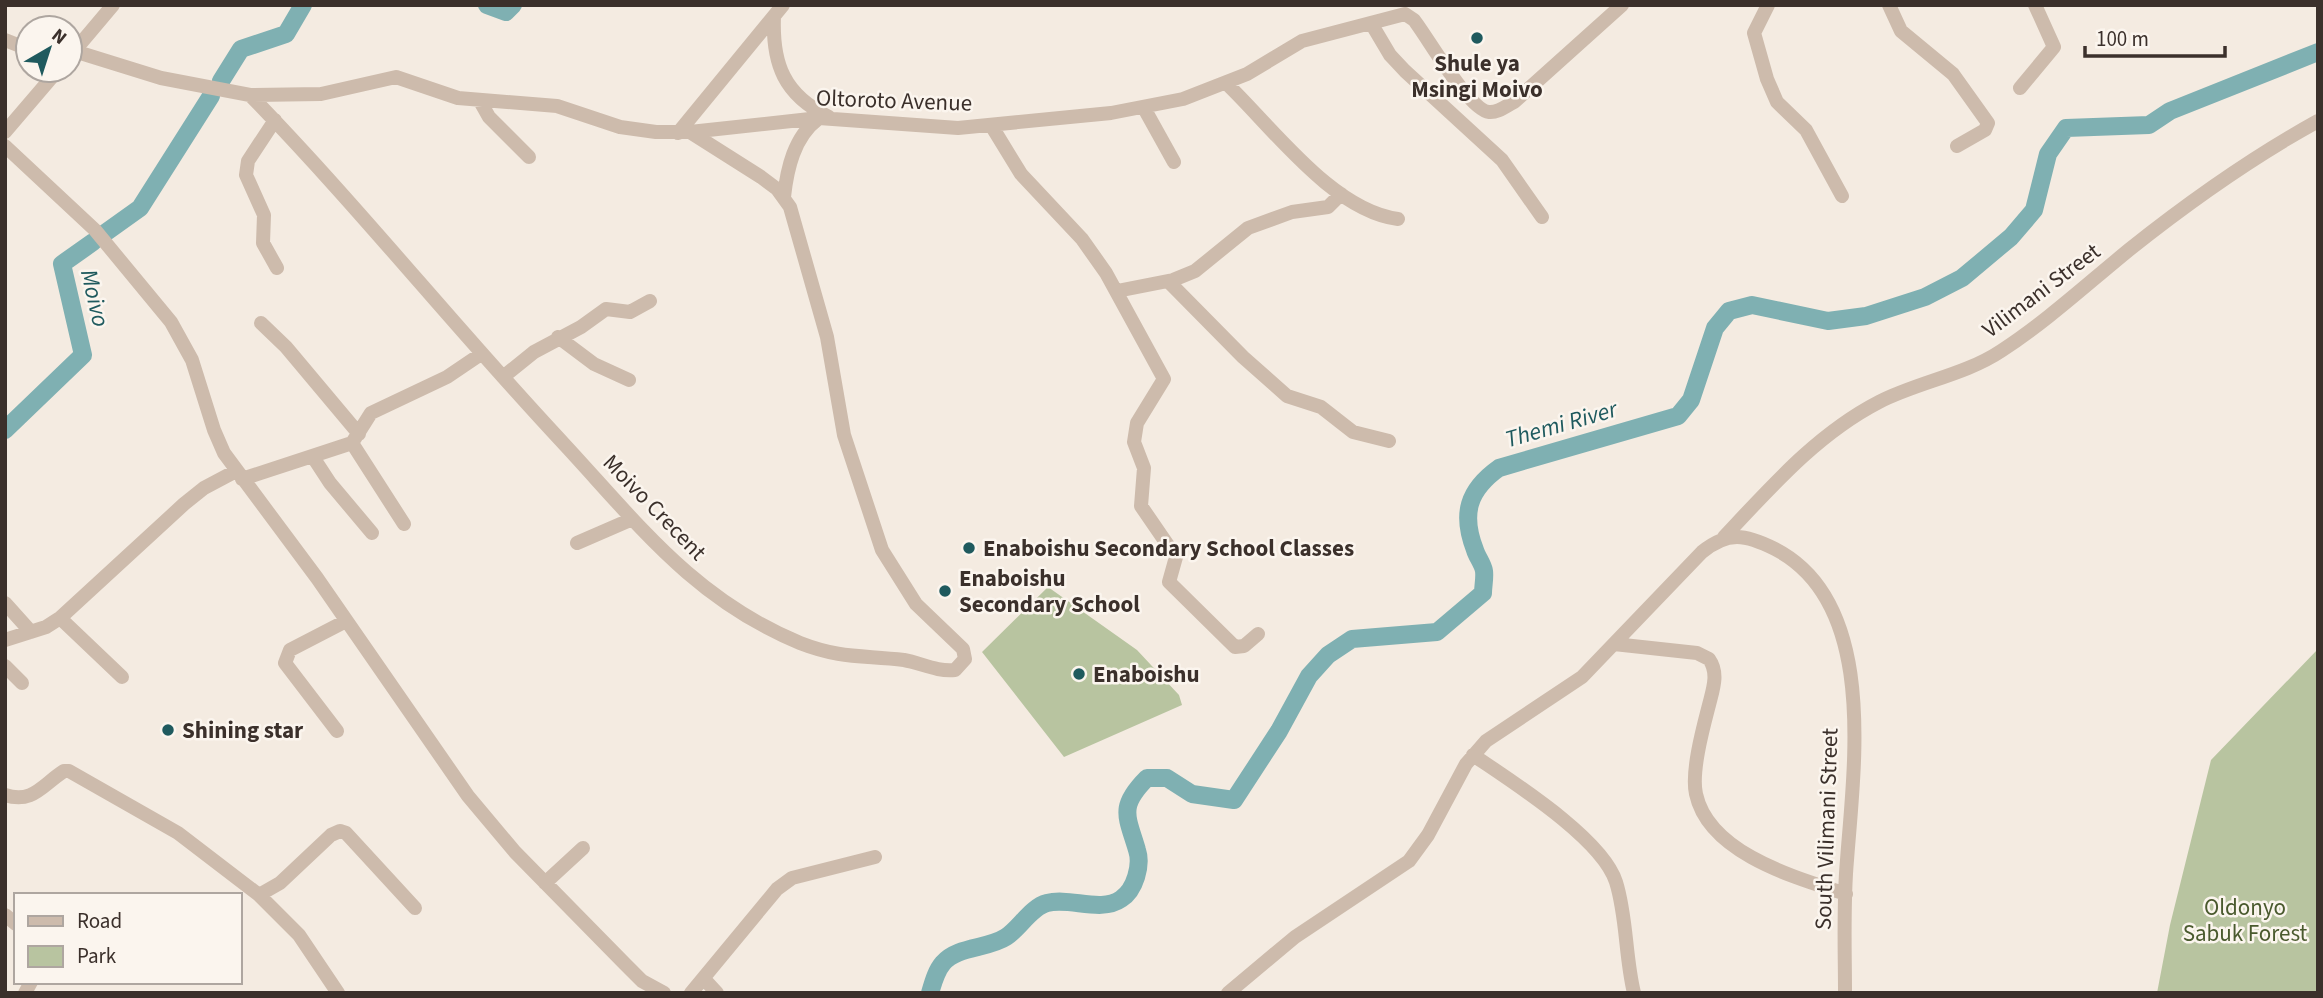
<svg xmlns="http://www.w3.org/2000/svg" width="2323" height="998" viewBox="0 0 2323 998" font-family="'Source Sans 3',sans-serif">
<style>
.green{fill:#b8c4a0}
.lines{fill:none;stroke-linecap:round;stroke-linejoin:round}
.river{stroke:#7fb0b2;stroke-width:18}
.minor{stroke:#cdbbac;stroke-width:14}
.poi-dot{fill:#1f5a5e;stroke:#fbf5ee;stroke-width:2.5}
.labels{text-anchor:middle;stroke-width:5;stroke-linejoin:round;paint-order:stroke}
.poi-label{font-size:23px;font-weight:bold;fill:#3b302b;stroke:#fbf5ee;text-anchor:start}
.street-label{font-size:23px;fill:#3b302b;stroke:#fbf5ee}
.park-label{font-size:23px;fill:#4a5a2e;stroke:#fbf5ee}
.water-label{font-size:24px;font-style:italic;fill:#1f5a5e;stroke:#fbf5ee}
</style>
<rect width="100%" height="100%" fill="#f4ebe1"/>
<path class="green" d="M1048 587 1137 650 1179 695 1182 705 1064 757 982 652Z
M2318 649V993H2157L2170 925 2211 760Z"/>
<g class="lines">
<path class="river" d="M487 5 506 12 513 5
M221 81 241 49 286 34 303 5
M105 233 140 208 211 96
M5 430 83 355 62 264 93 242
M930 993C933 983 936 971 943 963 957 946 988 949 1006 937 1020 928 1031 907 1047 903 1070 897 1101 913 1121 899 1135 890 1142 865 1137 850 1127 816 1118 807 1147 778H1167L1192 794 1234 800 1279 731 1309 676 1328 655 1352 639 1437 632 1483 593C1483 586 1485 578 1484 571 1483 564 1477 557 1475 550 1461 514 1468 490 1499 468L1678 416 1691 400 1715 328 1729 311 1752 305 1828 321 1866 316 1925 297 1962 278 2011 237 2034 210 2048 154 2066 128 2149 125 2170 111 2318 52"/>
<path class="minor" d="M1768 5 1754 33 1767 79 1777 102 1806 130 1842 196
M1889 5 1901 31 1953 74 1988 123 1985 130 1957 146
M774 16C772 64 784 95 829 117
M1371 23 1390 55 1405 71 1502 160 1542 217
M5 40 28 49
M74 51 161 78 250 95 321 94 396 77 458 98 557 106 620 127 656 132H690L819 118 958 128 1111 113 1183 99 1247 74 1302 41 1405 14 1414 20C1428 38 1469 110 1489 112 1498 113 1506 106 1514 102L1622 5
M70 56 113 5
M1227 84C1272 127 1333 211 1398 219
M2020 88 2054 47 2035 5
M250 95C359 207 457 330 564 444 639 525 694 599 800 643 841 659 863 655 904 660 921 663 937 672 955 670L965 659 963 649 916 604 882 550 844 435 827 337 790 207 777 189 761 177 690 132
M480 101 489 117 529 157
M1144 108 1174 162
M275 120 248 161 246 175 264 215 263 243 277 268
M991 125 1021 174 1082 239 1106 273 1164 379 1137 423 1134 442 1144 468 1141 506 1176 557 1169 582 1235 647 1244 646 1258 634
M5 132 58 70
M678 133 783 5
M5 146 95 230 171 322 192 360 214 430 224 453 317 578 468 796 515 852 625 964 642 981 664 993
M784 197C787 169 794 137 818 119
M1168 281 1243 357 1287 396 1321 407 1353 432 1389 441
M1117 291 1173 280 1195 271 1248 228 1292 212 1328 207 1341 194
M261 323 286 347 359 434
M558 337 594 364 629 380
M503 377 534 352 581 327 606 309 630 312 650 301
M352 443 404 524
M313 457 330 483 372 533
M242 479 352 443 371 413 447 377 481 354
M1724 537C1771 487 1817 434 1879 402 1918 382 1965 375 2001 351 2047 321 2087 284 2130 249 2189 202 2251 158 2318 121
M577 543 630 520
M5 603 31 632
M60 618 122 677
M5 640 46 627 60 618 184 504 204 488 236 471
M1614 644 1697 653 1709 659C1719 673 1713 689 1709 705 1703 728 1691 772 1696 794 1709 854 1797 878 1846 894
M5 666 22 683
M337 731 285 663 290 650 346 621
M1473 755C1511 781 1602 838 1616 882 1627 917 1625 956 1634 993
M5 795C33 804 42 785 64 771H69L178 833 259 895 299 935 338 993
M545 883 583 848
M259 895 280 883 331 835 340 831 346 833 415 908
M5 915 16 924
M705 980 717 993
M25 993 31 982
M691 993 777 889 792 878 875 857
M1228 993 1295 937 1409 861 1428 835 1466 764 1486 741 1582 677 1702 552C1728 531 1745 534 1775 549 1878 602 1854 765 1847 860 1843 904 1845 949 1845 993"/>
</g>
<g class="poi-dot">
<circle cx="1477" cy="38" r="7"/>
<circle cx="969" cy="548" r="7"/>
<circle cx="945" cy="591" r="7"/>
<circle cx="1079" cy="674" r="7"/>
<circle cx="168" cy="730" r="7"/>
</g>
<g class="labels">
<g class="poi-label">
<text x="1477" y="71" text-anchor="middle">Shule ya<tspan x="1477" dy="26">Msingi Moivo</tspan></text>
<text x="983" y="556">Enaboishu Secondary School Classes</text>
<text x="959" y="586">Enaboishu<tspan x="959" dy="26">Secondary School</tspan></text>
<text x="1093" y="682">Enaboishu</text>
<text x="182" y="738">Shining star</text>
</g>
<g class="street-label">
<text transform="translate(894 100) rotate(2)" y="8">Oltoroto Avenue</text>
<text transform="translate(2041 290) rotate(-37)" y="8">Vilimani Street</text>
<text transform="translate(655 507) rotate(46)" y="8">Moivo Crecent</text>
<text transform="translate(1826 829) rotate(-88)" y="8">South Vilimani Street</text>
</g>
<g class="park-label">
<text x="2245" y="915">Oldonyo<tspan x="2245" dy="26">Sabuk Forest</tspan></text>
</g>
<g class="water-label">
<text transform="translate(95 298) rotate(77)" y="8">Moivo</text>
<text transform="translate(1561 424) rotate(-16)" y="8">Themi River</text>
</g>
</g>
<rect width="2323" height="998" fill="none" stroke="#3b302b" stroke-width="14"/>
<rect x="14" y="893" width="228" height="91" fill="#fbf5ee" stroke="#aea6a0" stroke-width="2"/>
<rect x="28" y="916" width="35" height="10" fill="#cdbbac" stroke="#aea6a0" stroke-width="2"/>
<text x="77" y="928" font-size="21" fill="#3b302b">Road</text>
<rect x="28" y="946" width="35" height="21" fill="#b8c4a0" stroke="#aea6a0" stroke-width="2"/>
<text x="77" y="963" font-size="21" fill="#3b302b">Park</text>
<g transform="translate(49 49) rotate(39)"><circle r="33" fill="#fbf5ee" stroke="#aea6a0" stroke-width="2"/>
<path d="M0-5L12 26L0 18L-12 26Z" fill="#1f5a5e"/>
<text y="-10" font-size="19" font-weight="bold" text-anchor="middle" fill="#3b302b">N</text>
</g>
<path d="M2085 46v10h140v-10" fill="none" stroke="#3b302b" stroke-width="3.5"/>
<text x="2096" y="46" font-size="21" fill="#3b302b" stroke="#fbf5ee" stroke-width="5" paint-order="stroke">100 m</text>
</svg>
